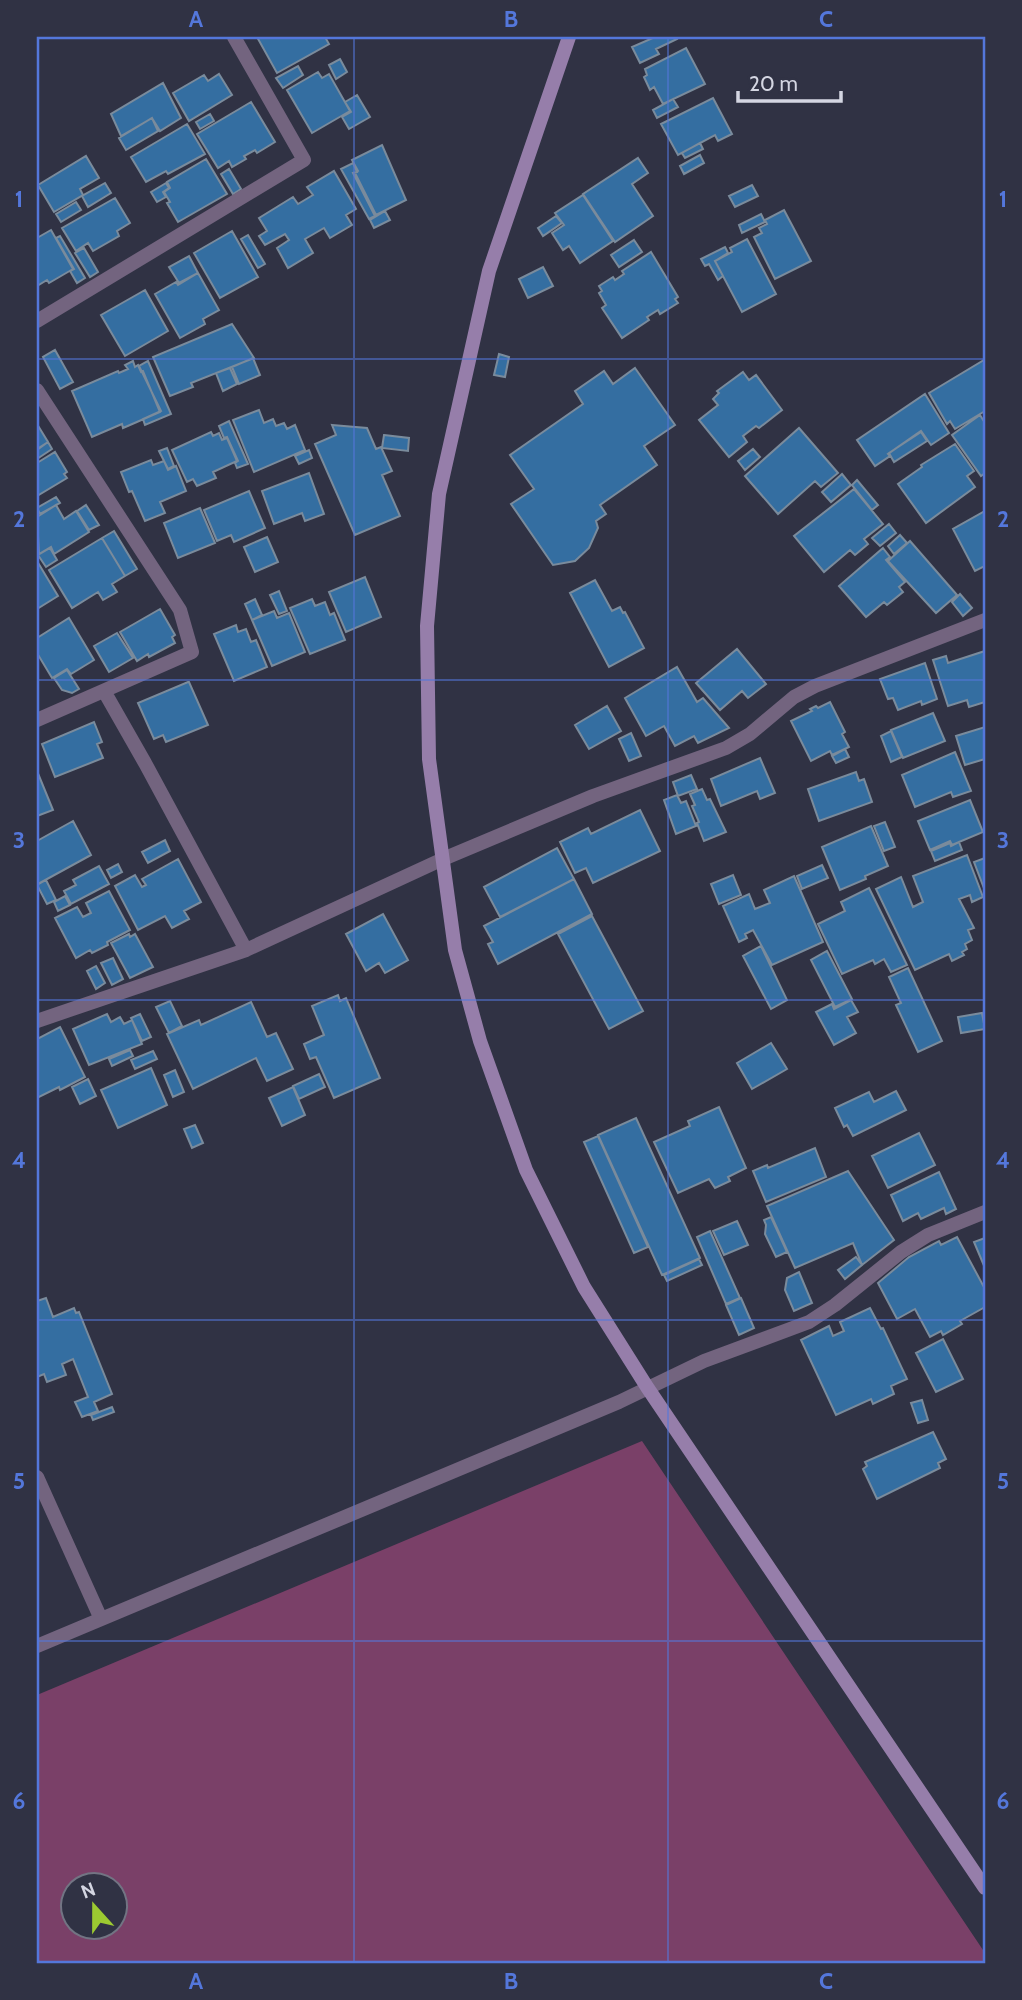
<svg xmlns="http://www.w3.org/2000/svg" width="1022" height="2000" viewBox="0 0 1022 2000" font-family="Cabin,sans-serif">
<style>
.green{fill:#7a4068;fill-rule:evenodd}
.building{fill:#346ea1;stroke:#7a8b9c;stroke-width:2}
.lines{fill:none;stroke-linecap:round;stroke-linejoin:round}
.street{stroke:#73647f;stroke-width:14}
.secondary{stroke:#967eaa;stroke-width:14}
.grid{fill:none;stroke:#5477db;stroke-width:2;stroke-opacity:0.55}
.neatline{fill:none;stroke:#5477db;stroke-width:2.5}
.grid-label{font-size:23px;text-anchor:middle;font-weight:bold;fill:#5477db}
</style>
<rect width="100%" height="100%" fill="#303244"/>
<path class="green" d="M642 1441 985 1953V1963H37V1695ZM74 1884H116V1926H74Z"/>
<path class="building" d="M257 37H325L329 44 277 73Z
M655 37H676L677 39 656 49 659 54 640 63 632 47Z
M686 48 705 84 663 104 654 87 650 90 644 77 647 75 645 69Z
M340 59 347 72 336 79 329 65Z
M298 66 303 75 283 88 276 78Z
M318 72 322 78 329 74 350 111 312 133 287 90Z
M219 74 232 95 189 121 173 93 204 75 208 81Z
M163 83 181 118 160 131 152 118 121 136 111 114Z
M357 95 370 117 349 129 342 117 351 112 345 102Z
M713 98 732 134 718 141 715 135 678 155 661 124Z
M673 99 678 107 657 118 653 110Z
M251 102 275 142 257 153 255 150 244 156 246 159 232 167 229 161 218 168 197 134Z
M210 114 214 121 200 129 196 122Z
M152 118 158 131 126 150 119 138Z
M187 124 205 154 168 174 166 171 146 182 131 157Z
M700 143 703 149 685 158 682 153Z
M382 145 406 200 376 215 355 173 358 171 352 160Z
M700 155 704 163 684 174 680 166Z
M86 156 99 178 80 189 83 195 54 212 38 185Z
M638 158 648 173 632 184 653 216 615 242 583 194Z
M206 159 227 194 178 222 167 203 170 202 164 192 170 188 167 182Z
M353 163 357 172 353 173 375 216 369 219 341 169Z
M229 169 241 189 233 194 221 174Z
M334 171 356 209 346 215 352 225 330 238 324 228 305 239 313 253 288 268 277 248 289 240 285 234 265 245 259 236 267 231 259 218 293 197 298 204 313 195 307 187Z
M105 183 111 193 88 207 82 196Z
M166 183 169 188 163 192 166 197 157 202 151 192Z
M752 185 758 196 735 207 729 196Z
M583 195 613 241 580 263 569 246 563 250 552 233 564 225 555 213Z
M115 198 130 223 117 231 119 236 93 251 88 243 76 251 62 228Z
M76 202 81 210 61 222 56 214Z
M784 210 811 261 775 279 754 237 762 233 759 228 767 224 765 220Z
M385 211 390 220 374 228 370 220Z
M761 214 765 222 742 233 739 225Z
M556 216 562 223 543 236 538 228Z
M51 230 73 269 49 283 47 280 37 286V238Z
M232 231 258 277 220 298 194 253Z
M248 235 265 264 258 268 241 239Z
M60 236 85 278 77 283 70 271 74 269 56 238Z
M747 239 776 294 742 312 715 261 732 252 730 248Z
M634 240 642 252 619 267 611 255Z
M725 247 728 253 715 261 723 276 718 280 709 264 705 266 701 259Z
M84 248 98 272 90 277 75 253Z
M651 252 678 297 675 299 678 303 660 314 658 310 647 317 649 320 622 338 602 308 606 305 599 293 602 291 599 286 613 277 615 280 624 274 622 271Z
M189 256 198 273 179 283 169 267Z
M543 267 553 286 528 298 519 279Z
M198 273 219 310 203 319 205 324 180 338 155 294 176 282 178 285Z
M145 290 168 331 125 356 101 315Z
M232 324 254 358 191 383 193 387 170 396 153 357Z
M55 350 73 382 60 389 43 357Z
M499 354 509 357 505 377 494 375Z
M253 358 260 375 239 384 232 367Z
M984 360 985 411 955 429 950 421 947 424 929 393Z
M133 361 135 367 138 365 141 372 143 371 160 412 123 428 122 424 92 437 72 391 118 371 119 373 128 369 125 365Z
M148 361 171 414 145 425 143 419 161 411 139 366Z
M230 368 237 384 223 391 216 373Z
M635 368 675 425 644 446 657 465 600 505 606 514 596 521 598 528 589 548 575 561 553 565 511 504 534 489 510 455 583 404 575 391 604 371 613 384Z
M743 372 749 380 756 375 782 410 759 428 756 426 743 436 747 442 729 457 699 420 718 405 713 399 719 393 717 391Z
M925 394 949 433 931 445 921 431 888 454 890 456 875 466 857 440Z
M259 410 264 423 273 419 276 426 284 423 287 429 295 425 305 450 254 472 233 420Z
M980 415 985 423V473L981 476 952 435Z
M229 421 248 464 237 468 235 463 238 461 227 437 224 438 219 426Z
M37 424 48 442 37 449Z
M332 425 367 428 376 449 381 447 392 471 382 475 400 516 355 535 315 444 336 435Z
M799 428 838 473 821 487 815 481 778 514 745 476Z
M211 432 213 436 219 433 222 440 227 438 237 461 213 472 216 478 197 486 193 479 187 482 172 450Z
M921 432 927 441 894 462 889 453Z
M384 435 409 438 408 451 382 448Z
M48 442 52 449 37 459V450Z
M955 444 974 471 967 476 975 487 926 523 898 484 922 467 921 465Z
M167 448 174 466 168 469 159 451Z
M753 449 760 457 745 470 738 461Z
M309 450 312 458 299 464 295 456Z
M55 452 67 472 64 474 67 478 37 496V463Z
M151 460 153 465 164 461 168 470 176 466 186 491 160 502 165 513 145 521 132 491 129 492 121 472Z
M309 473 324 514 305 521 302 513 274 524 262 491Z
M842 474 851 485 831 502 822 492Z
M857 480 878 505 872 510 852 485Z
M854 489 883 524 864 539 868 544 855 555 850 550 824 572 794 536Z
M249 491 265 528 234 542 231 535 217 541 204 510Z
M56 497 60 503 40 514 37 508Z
M56 505 64 519 76 511 89 532 54 554 51 547 39 554 37 517Z
M86 505 99 525 89 530 77 511Z
M200 508 215 543 178 558 164 523Z
M985 511V566L975 571 953 529Z
M889 524 896 533 880 546 872 538Z
M114 531 137 569 125 576 102 538Z
M900 535 907 543 894 554 888 546Z
M267 537 278 562 255 572 244 547Z
M102 538 125 576 112 584 117 592 103 600 98 592 72 608 49 570Z
M910 541 957 595 936 613 888 561Z
M50 548 57 560 46 567 38 555Z
M883 548 890 557 886 560 905 582 899 587 903 592 887 605 884 602 866 617 839 586Z
M37 561 58 596 37 609Z
M365 577 381 617 346 632 329 592Z
M595 580 612 611 620 607 623 613 625 612 644 648 609 667 570 593Z
M279 591 287 611 279 614 270 595Z
M960 594 972 608 963 616 952 602Z
M255 599 262 615 252 620 245 604Z
M312 599 315 606 325 602 330 615 334 613 345 640 310 654 290 608Z
M160 609 175 635 172 637 175 643 149 657 148 654 137 661 120 632Z
M274 611 277 618 289 613 305 652 272 666 252 620Z
M69 618 94 660 71 674 67 669 52 678 37 653V638Z
M236 625 238 632 246 629 251 642 256 640 267 667 234 681 214 634Z
M117 633 133 658 109 672 94 646Z
M737 649 766 684 748 698 742 691 720 710 696 683Z
M985 651V702L969 707 967 700 948 706 933 660 946 656 948 663Z
M925 663 937 699 922 705 921 701 898 710 893 698 888 699 880 679Z
M677 667 697 702 703 698 729 728 698 743 694 736 675 746 664 726 646 736 625 698Z
M67 670 79 689 72 693 62 690 54 678Z
M188 682H189L208 725 166 742 163 735 154 739 138 703Z
M830 702 845 732 842 734 849 747 832 755 830 751 811 761 791 721 812 711 810 709 816 706 818 708Z
M607 706 621 731 589 749 575 725Z
M933 713 945 741 903 758 891 730Z
M94 722 102 742 97 744 103 758 55 777 42 744Z
M985 727V759L965 765 956 736Z
M891 731 902 757 891 762 881 736Z
M631 733 641 756 629 761 619 739Z
M845 749 849 757 836 763 832 756Z
M955 752 971 791 953 797 951 792 915 807 902 775Z
M760 758 775 793 760 799 757 791 721 806 711 779Z
M37 771 53 810 37 816Z
M856 772 859 781 864 779 872 802 819 821 808 789Z
M691 775 697 789 678 796 673 782Z
M702 789 707 800 710 799 726 832 704 841 697 823 699 822 692 806 695 805 690 794Z
M677 795 681 803 686 801 696 826 676 834 664 800Z
M970 800 983 832 952 845 950 841 930 850 918 821Z
M640 810 660 851 593 883 586 868 575 873 560 842 588 828 591 834Z
M73 821 91 855 38 884 37 841Z
M885 822 895 847 884 851 874 826Z
M871 826 888 866 865 876 866 879 840 890 822 847Z
M165 840 170 851 148 863 142 852Z
M959 842 962 850 935 861 931 851 950 843 951 846Z
M557 848 574 879 500 917 484 887Z
M967 855 983 897 972 902 970 895 959 899 974 928 968 930 972 940 965 944 967 949 962 952 964 955 952 961 949 954 915 970 876 889 901 877 913 907 923 902 913 876Z
M985 858V891L974 862Z
M178 859 201 902 184 911 189 919 172 928 165 916 138 930 115 886 135 875 142 887 146 885 142 879Z
M118 864 122 872 111 878 107 870Z
M822 865 828 878 802 889 797 876Z
M99 866 109 884 71 904 64 891 76 885 73 880Z
M733 875 741 895 719 904 711 884Z
M794 876 823 942 772 965 753 930 745 934 747 938 739 942 723 906 749 894 755 909 770 903 764 890Z
M574 879 592 914 498 964 488 944 493 942 484 926Z
M46 880 56 900 47 904 37 885Z
M869 888 907 965 891 972 884 959 875 964 873 960 842 974 818 924 845 911 841 902Z
M109 891 130 930 107 942 108 945 92 953 90 950 76 958 55 918 77 907 83 917 91 913 86 903Z
M65 896 70 905 58 911 54 902Z
M383 914 408 960 385 973 379 963 366 971 346 934Z
M592 916 643 1011 609 1029 558 934Z
M129 934 130 937 135 934 153 967 130 978 111 943Z
M761 946 787 1000 771 1009 743 956Z
M827 951 852 999 835 1007 811 960Z
M113 958 123 979 112 985 101 963Z
M96 966 105 983 96 989 87 971Z
M908 968 942 1041 918 1052 896 1005 901 1003 889 977Z
M338 995 340 1001 346 998 380 1078 334 1098 316 1057 310 1059 304 1044 324 1035 312 1006Z
M851 1000 858 1012 847 1017 856 1033 834 1045 816 1012 832 1004 834 1009Z
M170 1001 182 1026 169 1033 156 1007Z
M251 1002 267 1037 276 1033 293 1069 267 1081 256 1058 193 1089 167 1034 199 1020 201 1025Z
M982 1013 985 1029 961 1033 958 1017Z
M107 1014 111 1022 120 1017 124 1024 132 1020 142 1044 89 1065 73 1029Z
M140 1014 151 1037 142 1041 131 1018Z
M60 1027 85 1077 60 1090 59 1087 37 1098V1039Z
M771 1043 787 1069 752 1089 737 1063Z
M130 1050 133 1056 112 1066 109 1059Z
M153 1051 157 1059 135 1069 131 1060Z
M151 1068 167 1105 118 1128 101 1090Z
M175 1070 184 1092 173 1097 164 1075Z
M319 1074 325 1087 299 1099 293 1086Z
M88 1079 96 1096 80 1104 72 1087Z
M293 1087 305 1115 282 1126 269 1098Z
M896 1091 906 1110 853 1136 847 1125 844 1127 835 1108 869 1092 874 1102Z
M719 1107 746 1168 728 1177 730 1181 715 1188 709 1179 678 1193 654 1142 690 1126 688 1121Z
M636 1118 700 1258 662 1275 598 1135Z
M195 1125 203 1143 192 1148 184 1129Z
M919 1133 935 1165 888 1188 872 1156Z
M598 1136 648 1247 634 1253 584 1142Z
M815 1148 826 1177 766 1202 753 1171 767 1165 768 1168Z
M848 1171 894 1240 862 1265 853 1243 795 1268 767 1206Z
M939 1172 956 1209 946 1214 944 1208 921 1219 918 1213 903 1221 891 1195Z
M771 1217 787 1252 776 1257 765 1234 766 1225 764 1220Z
M737 1221 748 1245 724 1255 713 1231Z
M710 1231 740 1298 726 1304 697 1237Z
M957 1237 985 1289V1307L960 1321 962 1324 943 1335 941 1331 930 1337 915 1309 897 1319 878 1283 909 1257 939 1241 941 1245Z
M985 1238V1268L974 1242Z
M856 1257 862 1265 845 1279 838 1270Z
M699 1259 702 1265 667 1281 664 1275Z
M799 1272 812 1303 794 1311 785 1290 787 1278Z
M46 1298 53 1317 74 1308 76 1313 79 1312 112 1394 94 1402 98 1411 82 1417 75 1402 88 1397 73 1359 62 1364 66 1375 47 1382 44 1374 37 1377V1301Z
M741 1298 754 1328 739 1335 726 1305Z
M870 1308 881 1329 883 1328 907 1379 891 1386 894 1394 873 1404 871 1399 836 1415 801 1340 829 1326 833 1336 844 1331 840 1322Z
M943 1339 963 1379 936 1392 916 1353Z
M922 1400 928 1420 918 1423 911 1403Z
M112 1407 114 1412 93 1420 91 1415Z
M933 1432 946 1459 938 1463 940 1468 877 1499 863 1469 867 1466 865 1462Z"/>
<g class="lines">
<path class="street" d="M37 321 304 160 234 37
M37 390 180 610 192 652 37 720
M104 691 145 763 246 950
M37 1021 246 950 443 859 593 796 726 748 750 734 794 697 815 686 985 620
M37 1477 101 1619
M37 1646 619 1402 704 1361 809 1322 835 1305 901 1252 928 1235 985 1212"/>
<path class="secondary" d="M569 37 489 271 439 494 427 626 429 759 455 950 480 1041 526 1170 584 1287 647 1387 985 1888"/>
</g>
<path class="grid" d="M354 37V1963M668 37V1963M37 359H985M37 680H985M37 1000H985M37 1320H985M37 1641H985"/>
<rect width="1022" height="2000" fill="none" stroke="#303244" stroke-width="77"/>
<g transform="translate(94 1906) rotate(339)"><circle r="33" fill="#303244" stroke="#727483" stroke-width="2"/>
<path d="M0-5L12 26L0 18L-12 26Z" fill="#9cca31"/>
<text y="-10" font-size="19" font-weight="bold" text-anchor="middle" fill="#d4d6e2">N</text>
</g>
<path d="M738 91v10h103v-10" fill="none" stroke="#d4d6e2" stroke-width="3.5"/>
<text x="749" y="91" font-size="21" fill="#d4d6e2" stroke="#303244" stroke-width="5" paint-order="stroke">20 m</text>
<rect x="38" y="38" width="946" height="1924" class="neatline"/>
<g class="grid-label">
<text x="196" y="27">A</text>
<text x="511" y="27">B</text>
<text x="826" y="27">C</text>
<text x="19" y="207">1</text>
<text x="1003" y="207">1</text>
<text x="19" y="527">2</text>
<text x="1003" y="527">2</text>
<text x="19" y="848">3</text>
<text x="1003" y="848">3</text>
<text x="19" y="1168">4</text>
<text x="1003" y="1168">4</text>
<text x="19" y="1489">5</text>
<text x="1003" y="1489">5</text>
<text x="19" y="1809">6</text>
<text x="1003" y="1809">6</text>
<text x="196" y="1989">A</text>
<text x="511" y="1989">B</text>
<text x="826" y="1989">C</text>
</g>
</svg>
